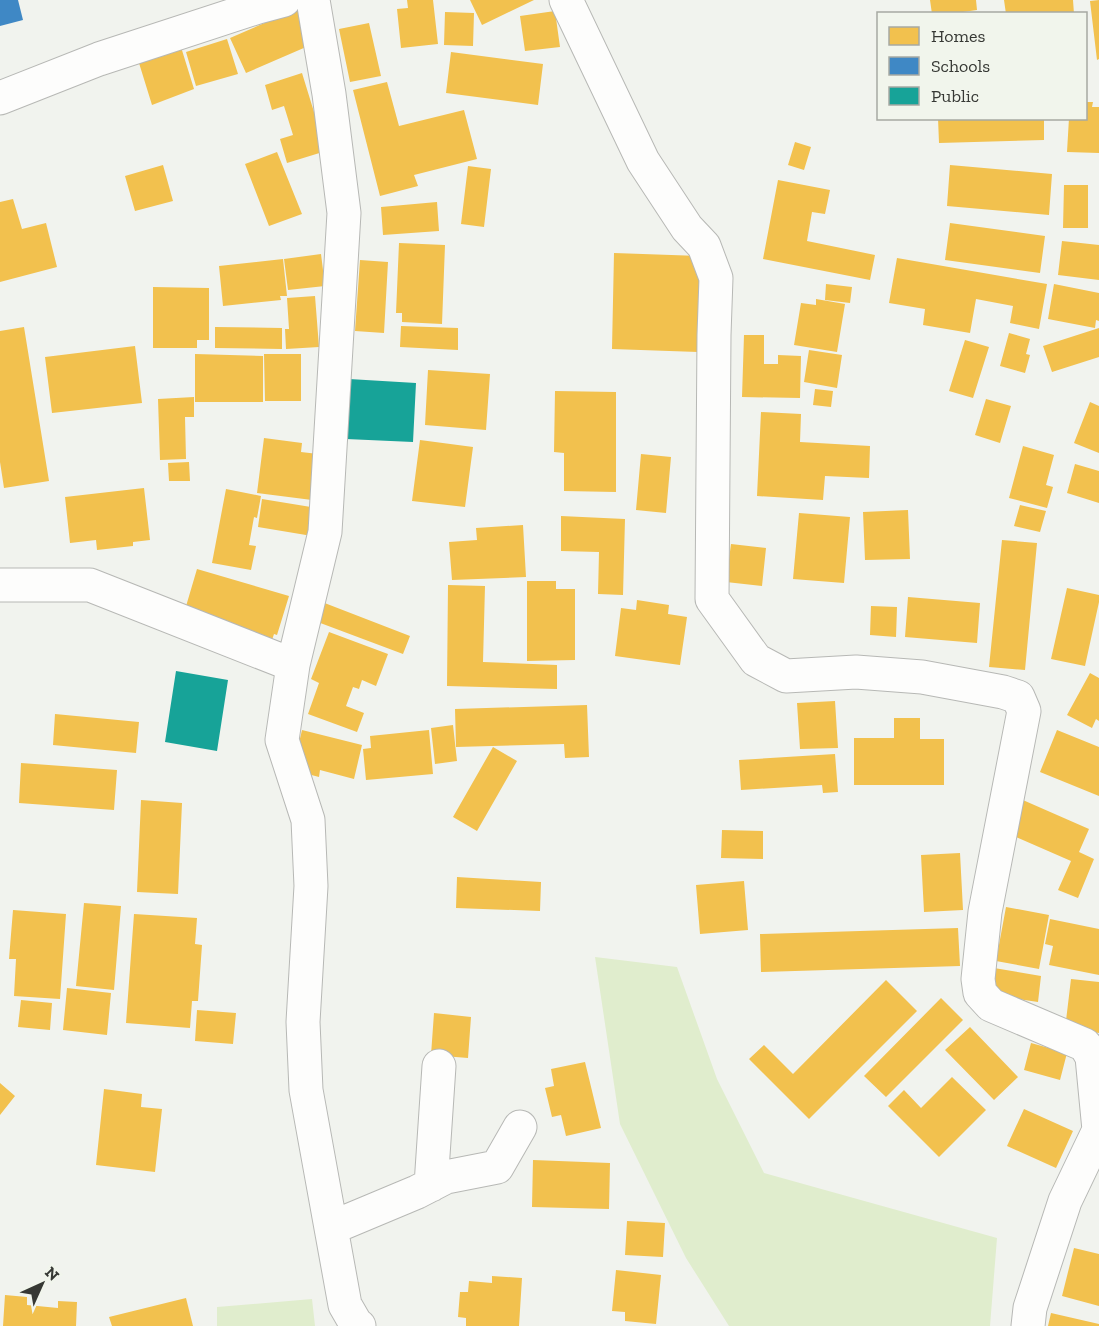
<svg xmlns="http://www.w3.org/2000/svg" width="1099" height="1326" viewBox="0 0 1099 1326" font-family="'Zilla Slab',serif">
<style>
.green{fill:#e0edcd}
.homes{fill:#f2c14e}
.schools{fill:#3f88c5}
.public{fill:#17a398}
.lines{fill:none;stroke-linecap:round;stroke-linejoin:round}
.street-casing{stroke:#b7b8b5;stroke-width:35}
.primary-casing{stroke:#b7b8b5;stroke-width:35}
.street{stroke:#fdfdfc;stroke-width:33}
.primary{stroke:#fdfdfc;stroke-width:33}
</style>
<rect width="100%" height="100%" fill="#f1f3ee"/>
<path class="green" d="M595 957 677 967 717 1079 764 1173 997 1238 990 1326H729L686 1258 620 1124Z
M312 1299 315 1326H217V1307Z"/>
<path class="homes" d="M407 0H433L438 44 401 48 397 9 408 8Z
M470 0H534L482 25Z
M930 0H976L977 10 949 14H932Z
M1004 0H1073L1074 14H1006Z
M1099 0V59L1097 60 1090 1Z
M297 9 313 44 246 73 230 38Z
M555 11 560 47 525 51 520 16Z
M445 12 474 13 473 46 444 45Z
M369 23 381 76 350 82 339 29Z
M227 39 238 74 196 86 186 52Z
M181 47 194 89 152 105 139 63Z
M451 52 543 64 538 105 446 93Z
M302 73 326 151 287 163 280 139 293 135 284 106 272 110 265 85Z
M387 82 399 126 464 110 477 159 414 175 418 186 380 196 353 90Z
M1086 102H1093L1092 107H1099V153L1067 152 1069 118H1086Z
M938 118H1044V140L939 143Z
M795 142 811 147 804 170 788 165Z
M277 152 302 214 269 226 245 164Z
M163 165 173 201 135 211 125 176Z
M950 165 1052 174 1049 215 947 206Z
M468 166 491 169 484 227 461 224Z
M778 180 830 190 825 214 812 212 807 241 875 255 870 280 763 259Z
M1064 185H1088V228H1063Z
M13 199 22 229 46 223 57 267 0 282V202Z
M437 202 439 231 383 235 381 207Z
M950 223 1045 236 1040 273 945 260Z
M1062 241 1099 245V280L1058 275Z
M399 243 445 245 442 324 402 322V313H396Z
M614 253 700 256 698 352 612 349Z
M321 254 325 286 288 290 284 259Z
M897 258 1047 284 1039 329 1010 323 1013 306 976 299 970 333 923 325 925 309 889 303Z
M283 259 287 296H280L281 300 223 306 219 266Z
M360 260 388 262 384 333 355 331Z
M826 284 852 287 850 303 825 300Z
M1054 284 1099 293V321L1096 320 1095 328 1048 319Z
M153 287 209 288V340H197V348H153Z
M315 296 319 347 286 349 285 329H289L287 298Z
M816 299 845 304 837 352 794 345 801 303 816 305Z
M401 326 458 328V350L400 347Z
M24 327 49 481 4 488 0 462V331Z
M215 327 282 328V349L215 348Z
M1099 328V357L1052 372 1043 346Z
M1009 333 1030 339 1026 354 1030 355 1025 373 1000 366Z
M744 335H764V364H778V355L801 356 800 398 742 397Z
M965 340 989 347 973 398 949 391Z
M135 346 142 403 52 413 45 357Z
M809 350 842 355 837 388 804 382Z
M195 354 263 356V402H195Z
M264 354H301V401H265Z
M428 370 490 374 486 430 425 425Z
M815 389 833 391 831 407 813 405Z
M555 391 616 392V492L564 491V453L554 452Z
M194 397V417H185L186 459 160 460 158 399Z
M986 399 1011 406 1000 443 975 435Z
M1090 402 1099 406V453L1074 443Z
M761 412 801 414 800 442 870 446 869 478 825 476 823 500 757 496Z
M264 438 302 443 301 452 318 454 312 500 257 493Z
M420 440 473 447 465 507 412 501Z
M1023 446 1054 455 1046 485 1053 487 1047 508 1009 498Z
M641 454 671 457 666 513 636 510Z
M189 462 190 481H169L168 463Z
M1075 464 1099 471V503L1067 493Z
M144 488 150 540 133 542V546L97 550 96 540 70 543 65 497Z
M226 489 261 496 257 518 254 517 249 545 256 546 251 570 212 563Z
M262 499 317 508 312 536 258 527Z
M1020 505 1046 511 1040 532 1014 526Z
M908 510 910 559 865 560 863 512Z
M799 513 850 517 844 583 793 579Z
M561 516 625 519 623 595 598 594 599 552 561 551Z
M523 525 526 577 452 580 449 542 477 540 476 528Z
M1002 540 1037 543 1025 670 989 667Z
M731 544 766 548 762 586 726 582Z
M197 569 289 596 277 635 274 634 271 643 184 613Z
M527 581H556V589H575V660L527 661Z
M448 585 485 586 483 662 557 665V689L447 686Z
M1067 588 1099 595V602L1085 666 1051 659Z
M908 597 980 603 977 643 905 637Z
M637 600 669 605 668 614 687 617 680 665 615 656 621 608 636 610Z
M322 602 410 636 403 654 315 621Z
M871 606 897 607 896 637 870 635Z
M329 632 388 654 376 686 362 680 359 689 353 687 346 706 364 713 357 732 308 714 319 683 311 679Z
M1090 673 1099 678V721L1096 719 1092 728 1067 715Z
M835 701 838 748 800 749 797 703Z
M587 705 589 757 565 758 564 744 456 747 455 709Z
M55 714 139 722 136 753 53 745Z
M894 718H920V739H944V785H854V738H894Z
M453 725 457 761 435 764 431 728Z
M302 730 362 745 354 779 320 770 319 777 300 772 294 764Z
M429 730 433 774 366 780 363 749 371 748 370 736Z
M1057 730 1099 747V796L1040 772Z
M493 747 517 761 477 831 453 817Z
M835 754 838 792 823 793 822 785 741 790 739 760Z
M21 763 117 770 114 810 19 803Z
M1016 797 1089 829 1079 852 1094 859 1078 898 1058 890 1071 861 1002 831Z
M141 800 182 803 178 894 137 892Z
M722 830 763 831V859L721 858Z
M960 853 963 910 924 912 921 855Z
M457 877 541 882 540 911 456 908Z
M744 881 748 930 700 934 696 885Z
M84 903 121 906 114 990 76 986Z
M1006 907 1049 915 1039 969 996 961Z
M13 910 66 914 60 999 14 996 16 959H9Z
M134 914 197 918 195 944 202 945 198 1001H192L190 1028 126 1023Z
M1050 919 1099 929V975L1049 965 1053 946 1045 944Z
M958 928 960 966 761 972 760 934Z
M994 968 1041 976 1038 1002 990 995Z
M1071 979 1099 982V1033L1065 1029Z
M886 980 917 1011 809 1119 749 1059 764 1045 793 1074Z
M67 988 111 993 107 1035 63 1030Z
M941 998 963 1020 886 1097 864 1076Z
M21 1000 52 1003 50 1030 18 1027Z
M197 1010 236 1013 233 1044 195 1041Z
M434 1013 471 1017 468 1058 431 1055Z
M970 1027 1018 1077 994 1100 945 1050Z
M1031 1043 1067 1053 1060 1080 1024 1070Z
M585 1062 601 1128 566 1136 561 1115 552 1117 545 1088 554 1086 551 1069Z
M952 1077 986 1110 939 1157 888 1106 904 1090 921 1108Z
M0 1083 15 1096 0 1115Z
M104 1089 142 1094 141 1107 162 1109 155 1172 96 1165Z
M1024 1109 1073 1131 1056 1168 1007 1146Z
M533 1160 610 1163 609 1209 532 1207Z
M627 1221 665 1223 663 1257 625 1255Z
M1074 1248 1099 1254V1306L1062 1296Z
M616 1270 661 1275 656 1324 625 1321V1312L612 1311Z
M492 1276 522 1278 519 1326H466V1318L458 1317 460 1292H468L469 1281 492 1283Z
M5 1295 27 1297V1305L58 1308V1301L77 1302 76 1326H3Z
M186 1298 193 1326H112L109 1317Z
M1051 1313 1099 1324V1326H1048Z"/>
<path class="schools" d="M0 0H18L23 20 0 26Z"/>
<path class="public" d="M349 379 416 383 413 442 346 439Z
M176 671 228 680 217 751 165 742Z"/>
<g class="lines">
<g class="street-casing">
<path id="street" d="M313 0 329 94 344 213 325 532 293 665 282 740 308 820 311 886 303 1022 306 1090 345 1305 356 1324 359 1326
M566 0 643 161 687 228 704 246 716 278 714 335 712 599 756 660 786 676 856 672 922 677 1003 692 1018 697 1024 711 985 912 978 979 980 993 991 1005 1085 1045 1092 1057 1099 1130 1065 1201 1030 1308 1028 1326
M0 585H90L293 665
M431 1185 439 1066
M331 1228 417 1192 446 1177 497 1167 520 1127"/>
</g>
<g class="primary-casing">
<path id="primary" d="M0 98 99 59 258 7 284 0"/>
</g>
<use href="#street" class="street"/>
<use href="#primary" class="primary"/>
</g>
<rect x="877" y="12" width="210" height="108" fill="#f1f5ec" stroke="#a6a9a2" stroke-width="1.5"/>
<rect x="889" y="27" width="30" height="18" fill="#f2c14e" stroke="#a6a9a2" stroke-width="1.5"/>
<text x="931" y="42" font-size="18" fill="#363834">Homes</text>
<rect x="889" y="57" width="30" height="18" fill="#3f88c5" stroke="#a6a9a2" stroke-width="1.5"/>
<text x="931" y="72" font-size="18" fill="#363834">Schools</text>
<rect x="889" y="87" width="30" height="18" fill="#17a398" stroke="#a6a9a2" stroke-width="1.5"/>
<text x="931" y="102" font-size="18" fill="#363834">Public</text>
<g transform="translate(42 1284) rotate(45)" stroke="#f1f5ec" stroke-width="4.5" paint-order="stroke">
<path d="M0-4.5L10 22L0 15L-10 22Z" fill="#363834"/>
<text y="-9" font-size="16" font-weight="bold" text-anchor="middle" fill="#363834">N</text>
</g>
</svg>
